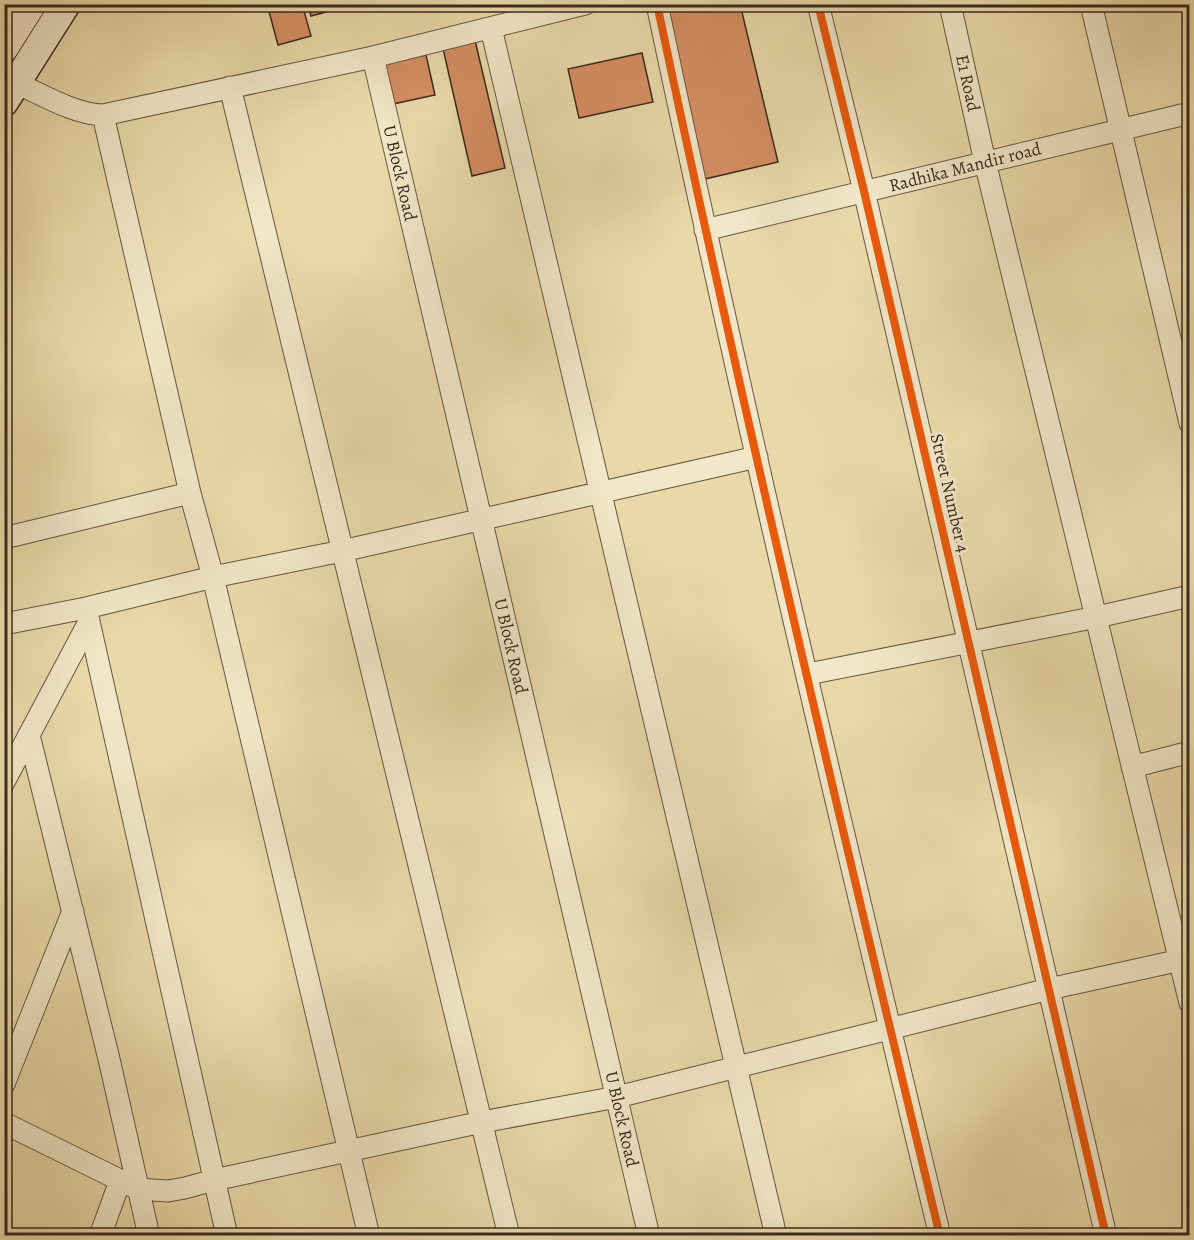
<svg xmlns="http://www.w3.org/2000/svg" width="1194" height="1240" viewBox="0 0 1194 1240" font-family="Alegreya,serif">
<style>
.building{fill:#d68f63;stroke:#392a20;stroke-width:1.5}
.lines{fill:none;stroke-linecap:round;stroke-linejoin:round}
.minor-casing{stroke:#655642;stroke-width:23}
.secondary-casing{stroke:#392a20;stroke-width:31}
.minor{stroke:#f1e6c7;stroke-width:21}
.secondary{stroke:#f1e6c7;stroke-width:28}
.cycleway-casing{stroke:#f1e6c7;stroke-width:11}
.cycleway{stroke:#e8590c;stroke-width:8}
.labels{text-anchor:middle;stroke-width:5;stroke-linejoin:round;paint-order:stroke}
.street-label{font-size:18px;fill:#392a20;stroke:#f1e6c7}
</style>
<rect width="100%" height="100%" fill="#e9d9a9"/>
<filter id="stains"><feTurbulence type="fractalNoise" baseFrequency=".00333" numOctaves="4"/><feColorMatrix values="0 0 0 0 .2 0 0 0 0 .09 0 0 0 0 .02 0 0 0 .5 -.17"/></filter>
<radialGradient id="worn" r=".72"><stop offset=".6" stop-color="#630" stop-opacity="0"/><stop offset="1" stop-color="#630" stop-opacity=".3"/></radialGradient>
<path class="building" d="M267 4H302L311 36 278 45Z
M308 4H344L345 7 311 16Z
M664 4H740L778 162 705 179Z
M474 36 505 168 472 176 442 44Z
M642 53 653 102 579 118 568 69Z
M426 55 435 95 393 104 384 64Z"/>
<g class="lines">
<g class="minor-casing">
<path id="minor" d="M657 4C744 416 841 826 940 1236
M818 4 864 191 1106 1236
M950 4 985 162 1190 1003
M1091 4 1190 423
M491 28 776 1236
M373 57 649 1236
M16 83C43 95 74 114 103 115L373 57 585 4
M230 87 509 1236
M103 115 190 493 213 577 369 1236
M705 230 1190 113
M4 538 190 493
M86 608 227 1236
M4 624 86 608 213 577 342 551 757 457
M808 674 1097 617 1190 596
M29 735 109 1059 149 1236
M1132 767 1190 752
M4 782 89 622
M4 1084 73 911
M4 1123 138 1189 168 1191 185 1188 214 1180 482 1122 617 1097 1049 989 1190 958
M100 1236 120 1181"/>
</g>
<g class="secondary-casing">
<path id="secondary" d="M4 48 32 4
M4 102 66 4"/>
</g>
<use href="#minor" class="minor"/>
<use href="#secondary" class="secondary"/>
<g class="cycleway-casing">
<path id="cycleway" d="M657 4C744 416 841 826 940 1236
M818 4 864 191 1106 1236"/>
</g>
<use href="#cycleway" class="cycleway"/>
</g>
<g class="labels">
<g class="street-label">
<text transform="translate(968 83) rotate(78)" y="6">E1 Road</text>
<text transform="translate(965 167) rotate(-14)" y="6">Radhika Mandir road</text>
<text transform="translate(400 173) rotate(77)" y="6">U Block Road</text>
<text transform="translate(950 493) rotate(77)" y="6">Street Number 4</text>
<text transform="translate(511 646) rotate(77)" y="6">U Block Road</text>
<text transform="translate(622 1119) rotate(77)" y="6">U Block Road</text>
</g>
</g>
<rect width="1194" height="1240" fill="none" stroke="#e9d9a9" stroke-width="24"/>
<rect x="6" y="6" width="1182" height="1228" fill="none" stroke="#392a20" stroke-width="3"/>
<rect x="12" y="12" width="1170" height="1216" fill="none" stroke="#392a20" stroke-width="1.5"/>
<rect width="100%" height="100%" filter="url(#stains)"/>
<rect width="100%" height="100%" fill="url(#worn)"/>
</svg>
